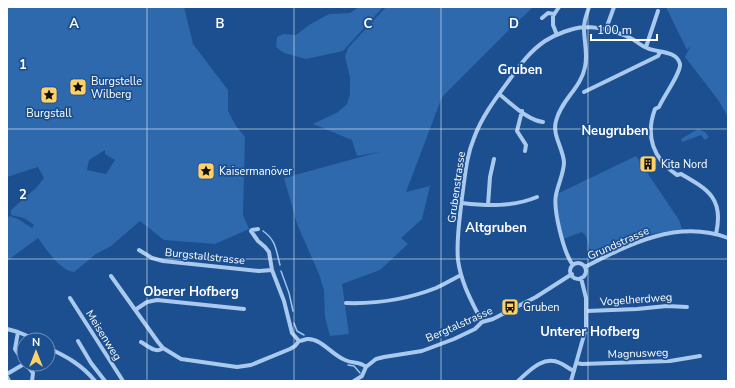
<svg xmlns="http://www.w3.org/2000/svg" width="735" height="388" viewBox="0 0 735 388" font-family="'Nunito Sans',sans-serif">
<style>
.green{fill:#2e69ad;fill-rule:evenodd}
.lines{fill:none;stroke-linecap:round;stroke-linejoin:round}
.stream{stroke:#9cc4f0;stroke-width:1.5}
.street{stroke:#a9c9ee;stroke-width:4}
.grid{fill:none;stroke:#fff;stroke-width:1;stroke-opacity:0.55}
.labels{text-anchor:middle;stroke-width:3.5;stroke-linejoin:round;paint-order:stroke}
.poi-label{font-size:11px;fill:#fff;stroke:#1b4f8f;text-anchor:start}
.street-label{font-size:11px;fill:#fff;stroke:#1b4f8f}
.quarter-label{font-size:13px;font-weight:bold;fill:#fff;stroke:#1b4f8f}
.grid-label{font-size:13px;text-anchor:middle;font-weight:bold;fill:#fff;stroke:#1b4f8f;stroke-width:3.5;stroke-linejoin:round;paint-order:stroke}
</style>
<rect width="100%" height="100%" fill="#1b4f8f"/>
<path class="green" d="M7 7H184L193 44 228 90V111L236 126 245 137 243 215 249 229 215 244 164 240 140 221 111 246 96 254 74 272C59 270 47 250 38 238L7 261V218L10 216 18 219 32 228 34 225 24 218 11 215V210L37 187 44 178 38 167 7 177ZM105 150V154L115 160 106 174 87 170 89 160Z
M359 7H383L343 51 306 59 284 53 276 47 277 37 283 34 296 35 309 25 329 14 350 13Z
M386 7H533L509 30 442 97 406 192 430 186 422 219 401 238 408 244 380 270 342 284 349 334 330 336 325 317 324 290 319 274 297 224 284 178 379 152 357 156 352 140 313 124 338 112 347 104 350 94V77L345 57 348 48Z
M666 7H728V117L719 101 685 57 691 45 687 50Z
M698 129 705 132 709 137 705 140 701 135 682 142 681 139Z
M636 156 679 220 682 229 651 234 615 248 603 249 606 254 593 260 586 236 582 232 563 239 557 212 558 195 559 193Z"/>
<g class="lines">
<path class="stream" d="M263 231C276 240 276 250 280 265
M281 271 289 293 293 311
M294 323 297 331 304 335
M348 365 354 366 360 373"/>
<path class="street" d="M542 18 548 13 554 14
M606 29 614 7
M557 35 553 25V16L559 7
M646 47 658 11
M584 92 658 56 660 52
M499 94C512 104 527 120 543 122
M522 111 517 131 526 145 525 151
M462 203C487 206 513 207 537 197
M488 205 490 177 494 159
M258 229 252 230 251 231 258 241 265 247 269 252 272 270 284 301 292 333 299 341
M139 250 152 258 163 261 259 271 272 270
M570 271a8 8 0 1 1 16 0a8 8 0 1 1-16 0Z
M573 265C564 254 553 210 556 195 558 184 564 173 564 162 563 148 552 135 556 121 561 100 581 88 585 67 588 54 584 41 584 28 584 20 587 14 589 7
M585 267C629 244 678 219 728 238
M111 276 158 342 163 348 181 359 237 367 251 365 290 349 295 346 299 341C302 341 305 339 308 339 322 339 332 355 345 360 353 364 359 361 366 367
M70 298 123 381
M346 303C377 304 408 299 436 288 445 284 453 279 461 275
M135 310 147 302 157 300 244 309
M587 311 637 309 667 306 687 307
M482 322C472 302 461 283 458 260 456 239 460 218 462 197 465 177 466 157 474 138 482 116 496 98 510 79 520 65 530 51 545 41 556 34 572 28 585 27 601 27 620 32 634 40 638 43 642 46 647 48 657 53 677 50 680 64 681 73 663 97 659 107L655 109C645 136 653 159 677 175L681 174C709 190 724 199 716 234
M7 329 18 332 37 340
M18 332 15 349 24 362
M78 341 91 363 105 381
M141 342C148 346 156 354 163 348
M48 348C66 356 82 365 95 381
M577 363 582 364 670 361 700 356
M26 364 33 373 32 381
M7 374 24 364
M7 377 9 381
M354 381 362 376 366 367 376 359 384 357 422 351 454 339 475 329 482 322 493 319 536 297 572 274
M518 381C529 371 543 355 560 363 565 365 569 369 574 371
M571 381 586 328V298L581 278"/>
</g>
<path class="grid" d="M147 7V381M294 7V381M441 7V381M588 7V381M7 129H728M7 259H728"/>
<defs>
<g id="sight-square" transform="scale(0.9)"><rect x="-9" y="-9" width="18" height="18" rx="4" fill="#ffd166" stroke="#1b4f8f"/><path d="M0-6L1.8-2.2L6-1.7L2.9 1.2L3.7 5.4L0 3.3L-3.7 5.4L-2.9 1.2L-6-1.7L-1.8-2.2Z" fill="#111"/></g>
<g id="building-square" transform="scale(0.9)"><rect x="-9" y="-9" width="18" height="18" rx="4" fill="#ffd166" stroke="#1b4f8f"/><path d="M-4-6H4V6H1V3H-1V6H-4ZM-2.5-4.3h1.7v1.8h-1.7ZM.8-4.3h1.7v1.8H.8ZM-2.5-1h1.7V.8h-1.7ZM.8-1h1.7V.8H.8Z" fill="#111"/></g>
<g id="bus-square" transform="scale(0.9)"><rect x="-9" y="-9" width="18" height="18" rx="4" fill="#ffd166" stroke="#1b4f8f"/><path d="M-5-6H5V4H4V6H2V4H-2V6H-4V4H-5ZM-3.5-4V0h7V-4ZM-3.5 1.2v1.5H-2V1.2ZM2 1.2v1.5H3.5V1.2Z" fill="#111"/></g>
</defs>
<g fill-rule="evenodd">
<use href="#sight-square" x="78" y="87"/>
<use href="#sight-square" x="49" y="95"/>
<use href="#building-square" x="648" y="164"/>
<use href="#sight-square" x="206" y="171"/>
<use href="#bus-square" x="510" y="307"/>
</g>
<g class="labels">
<g class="poi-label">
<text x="91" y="85">Burgstelle<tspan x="91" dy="13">Wilberg</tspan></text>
<text x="49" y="117" text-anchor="middle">Burgstall</text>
<text x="661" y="168">Kita Nord</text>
<text x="219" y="175">Kaisermanöver</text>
<text x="523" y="311">Gruben</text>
</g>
<g class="street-label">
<text transform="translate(456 187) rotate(-82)" y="4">Grubenstrasse</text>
<text transform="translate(618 243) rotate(-24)" y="4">Grundstrasse</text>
<text transform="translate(205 256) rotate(6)" y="4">Burgstallstrasse</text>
<text transform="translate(636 299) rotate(-4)" y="4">Vogelherdweg</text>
<text transform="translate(459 324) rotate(-24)" y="4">Bergtalstrasse</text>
<text transform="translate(104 335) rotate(58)" y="4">Meisenweg</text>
<text transform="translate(638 353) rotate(-2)" y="4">Magnusweg</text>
</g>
<g class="quarter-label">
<text x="520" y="74">Gruben</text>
<text x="615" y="135">Neugruben</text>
<text x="496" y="232">Altgruben</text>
<text x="191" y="296">Oberer Hofberg</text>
<text x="590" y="336">Unterer Hofberg</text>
</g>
</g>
<g class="grid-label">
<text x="74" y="28">A</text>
<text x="220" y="28">B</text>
<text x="368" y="28">C</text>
<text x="514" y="28">D</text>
<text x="23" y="69">1</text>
<text x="23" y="199">2</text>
</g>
<rect width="735" height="388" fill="none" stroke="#ffffff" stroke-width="16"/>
<g transform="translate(36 352)"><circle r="19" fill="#1b4f8f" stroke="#7695bc"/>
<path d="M0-3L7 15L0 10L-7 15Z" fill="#ffd166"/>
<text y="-6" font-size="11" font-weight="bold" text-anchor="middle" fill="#ffffff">N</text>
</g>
<path d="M591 34v6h66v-6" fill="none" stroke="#ffffff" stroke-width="2"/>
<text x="597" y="34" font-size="12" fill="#ffffff" stroke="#1b4f8f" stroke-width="3" paint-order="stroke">100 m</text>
</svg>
